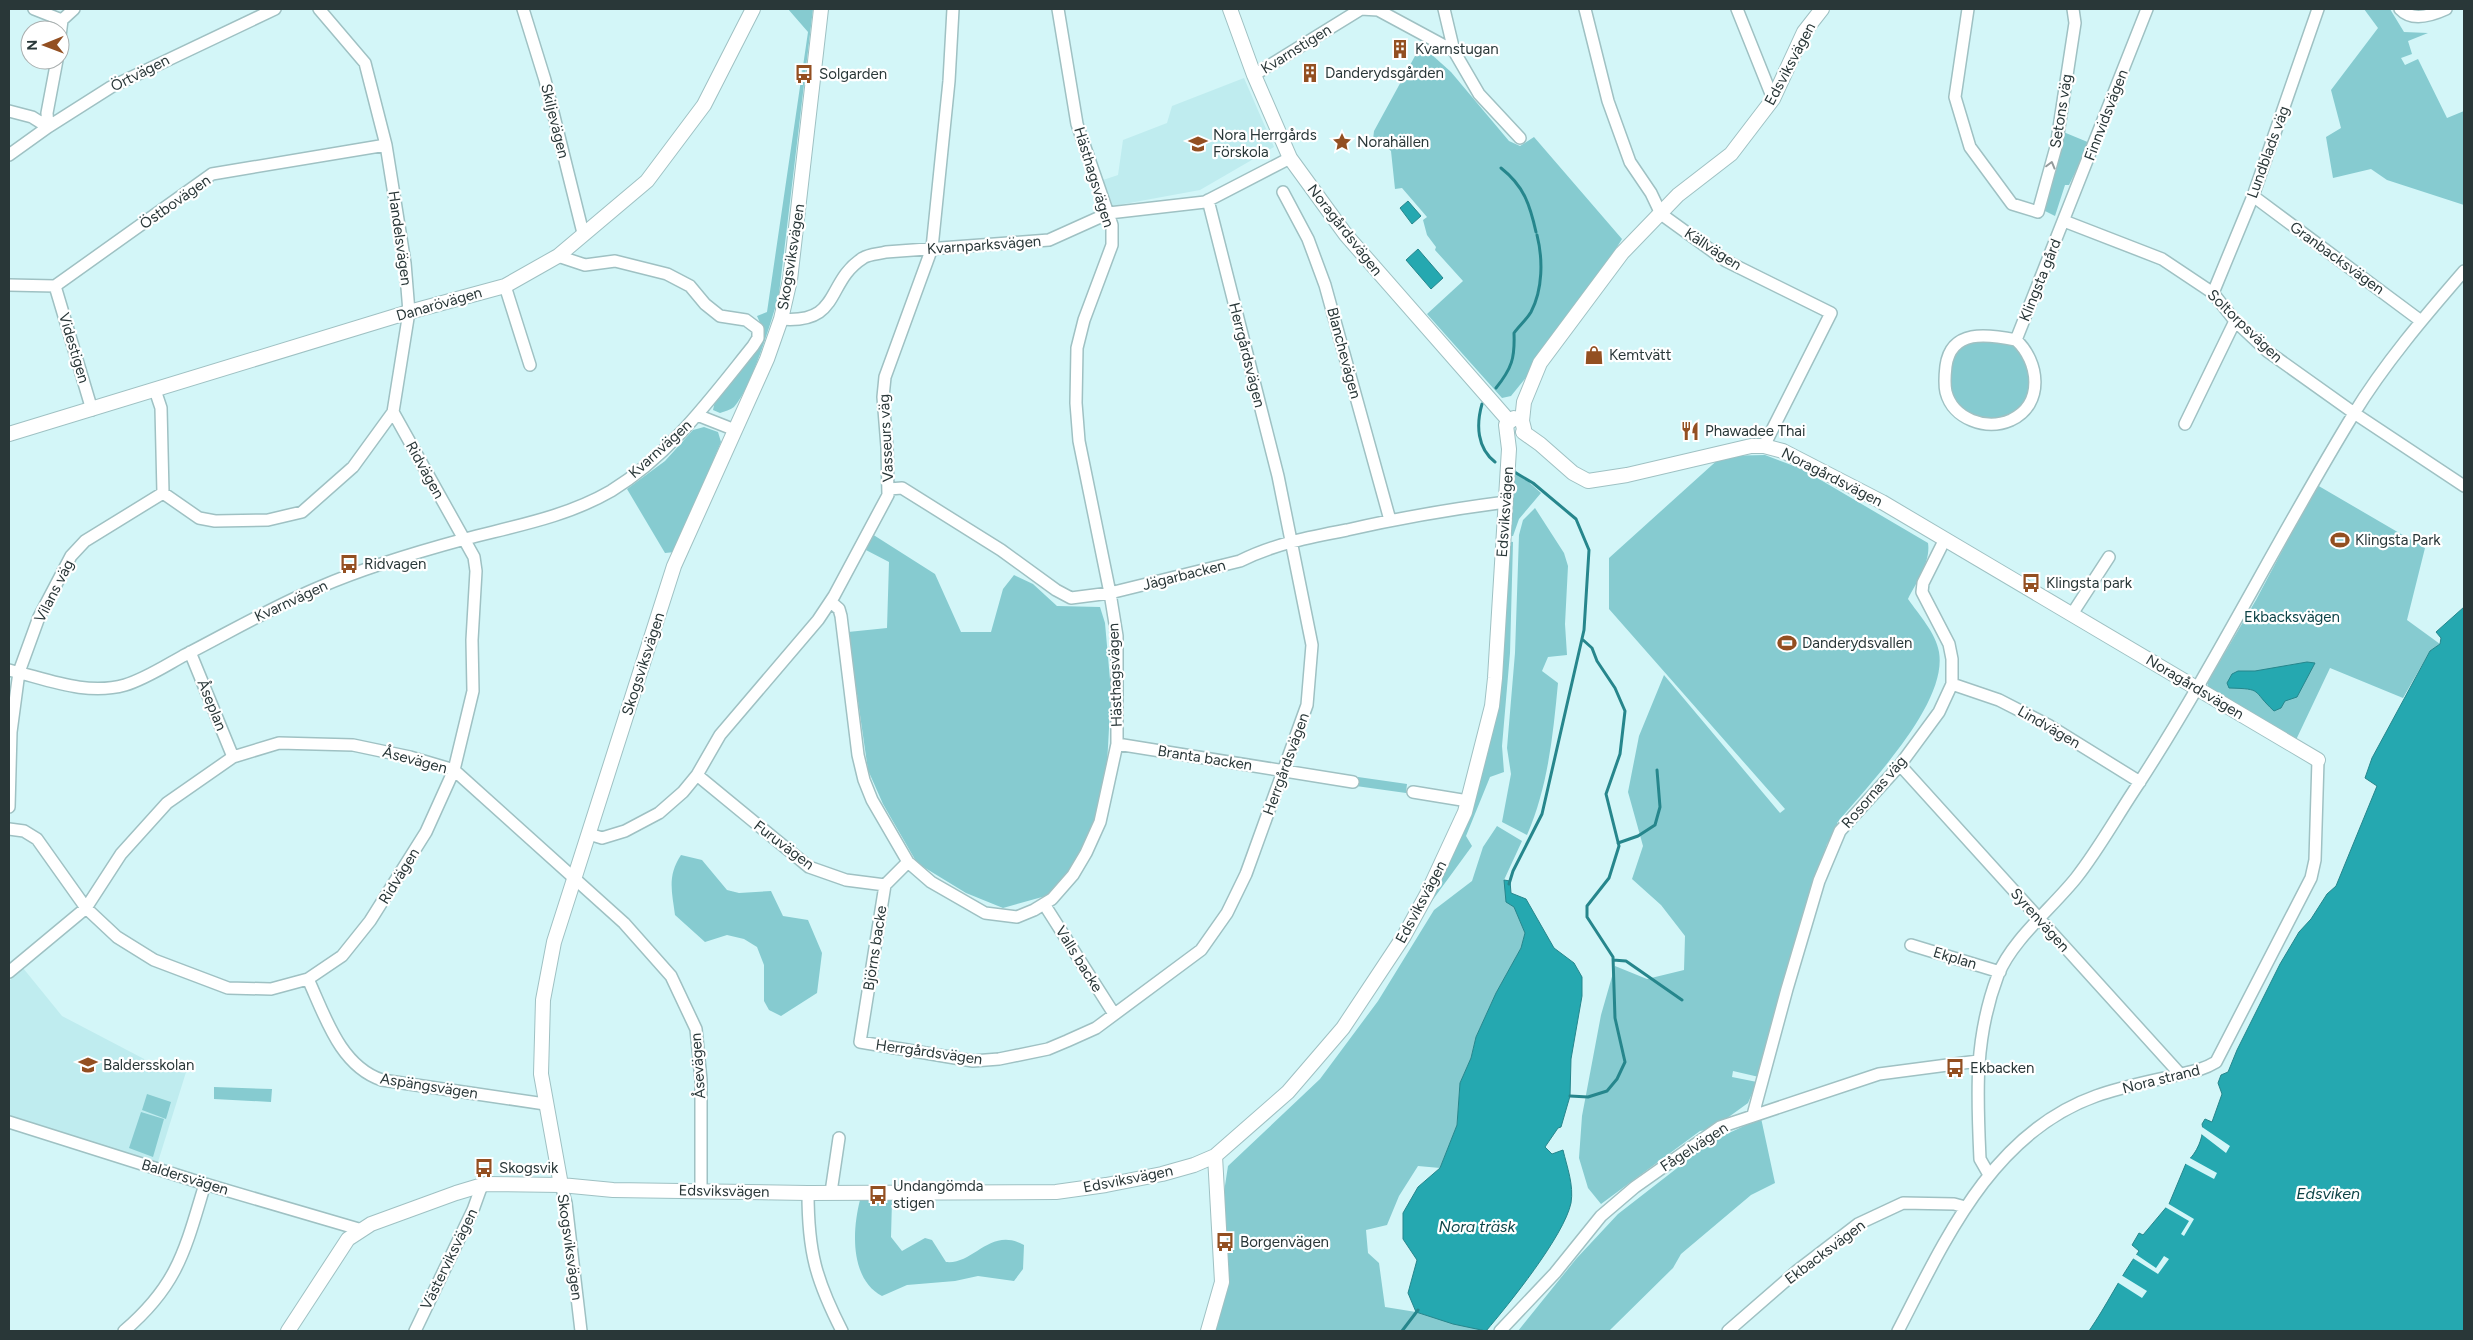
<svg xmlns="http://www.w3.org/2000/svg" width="2473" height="1340" viewBox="0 0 2473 1340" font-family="Figtree,sans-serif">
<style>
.built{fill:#bfecef}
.green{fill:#86cbd0}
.water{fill:#25a8b0;stroke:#26868c}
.pier{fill:#d3f6f8}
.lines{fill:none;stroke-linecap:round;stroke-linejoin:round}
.stream{stroke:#26868c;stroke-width:3}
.minor-casing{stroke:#9fc1c3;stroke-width:14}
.tertiary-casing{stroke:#9fc1c3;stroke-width:16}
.minor{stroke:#fff;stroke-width:11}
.tertiary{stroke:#fff;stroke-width:14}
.oneway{stroke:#949b9c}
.labels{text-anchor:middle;stroke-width:4.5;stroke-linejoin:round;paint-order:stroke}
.street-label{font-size:15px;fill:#293738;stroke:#fff}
.poi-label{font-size:15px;fill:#293738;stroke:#fff;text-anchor:start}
.park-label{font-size:15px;fill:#0c4347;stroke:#fff}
.water-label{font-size:16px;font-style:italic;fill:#0d4447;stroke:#fff}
</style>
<rect width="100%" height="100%" fill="#d3f6f8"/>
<path class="built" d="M1244 78 1274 147 1200 190 1113 206 1103 180 1118 175 1123 140 1167 123 1172 106Z
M23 968 62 1016 146 1060 187 1069 157 1165 9 1115 10 980Z"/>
<path class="green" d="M788 9H813L779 294C772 320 751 389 734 407 730 410 725 411 720 413L713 410 715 401 759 348C763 336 763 328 757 316L767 312 808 32Z
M2364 9H2390L2404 32 2428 33 2408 41 2412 54 2401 58 2405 65 2418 59 2447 118 2464 111V205L2387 180 2371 169 2333 178 2326 137 2341 128 2331 90 2378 28Z
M1421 45 1451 72 1509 141 1520 146 1534 137 1622 239 1570 323 1511 396 1502 398 1427 314 1463 281 1435 250 1436 247 1427 235 1423 220 1427 217 1402 188 1395 189 1391 151 1384 145 1372 148 1374 131Z
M2061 131 2090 143 2069 185H2065L2055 216 2043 210Z
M1976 342C1999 341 2014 338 2025 361 2061 435 1911 445 1959 346Z
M704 427 718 432 721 442 675 552 665 553 627 489 665 461 693 430Z
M1765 455 1802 469 1928 543C1931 562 1916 583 1908 599 1919 615 1936 633 1939 652 1948 704 1868 785 1837 823L1838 826 1827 844 1803 915 1759 1077 1733 1071 1732 1077 1757 1082 1748 1103 1712 1129 1700 1131 1601 1204 1588 1188 1579 1158 1582 1116 1601 1015 1615 966 1647 979 1684 970 1685 936 1661 905 1632 879 1643 846 1628 792 1639 736 1664 675 1780 813 1785 809 1609 609V558L1722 456Z
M1513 468 1541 493 1519 519 1513 536H1509Z
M2317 485 2425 548 2407 620 2440 644 2430 651 2403 698 2330 668 2295 742 2211 692 2207 683 2256 600Z
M1535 508 1564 553 1568 566 1565 624 1567 655 1548 657 1542 671 1558 683C1553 735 1548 787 1527 835L1502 822 1511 774 1507 748 1515 653 1519 535 1523 520Z
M872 534 935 574 961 632H991L1003 589 1014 575 1033 584 1057 606 1100 607 1105 623 1111 691 1107 765 1095 819 1077 865 1053 894 1003 908 966 893 917 863 883 804 868 770 848 632 887 628 889 562 864 549Z
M1507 541 1513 542 1510 653 1502 746 1504 772 1490 777 1466 836 1472 846 1426 909 1498 707Z
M1358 777 1407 784 1406 793 1356 786Z
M1497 826 1522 841 1504 880 1525 933 1521 948 1496 993 1476 1037 1471 1058 1460 1083 1457 1125 1440 1168 1418 1166 1399 1196 1387 1225 1366 1230 1368 1253 1379 1263 1385 1307 1416 1312 1486 1331H1213L1222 1301 1228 1267 1224 1192 1228 1166 1320 1079 1378 1001 1434 910 1472 881 1483 847Z
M681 855 702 860 727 890 739 893 771 891 783 916 808 920 822 953 817 993 781 1016 769 1010 764 1001V965L757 947 744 939 727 935 705 942 675 915C672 892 667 876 681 855Z
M214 1087 272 1089 271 1102 214 1099Z
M147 1094 171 1102 166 1119 142 1110Z
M141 1112 164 1119 153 1157 129 1148Z
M1761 1118 1775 1183 1751 1195 1681 1254 1673 1268 1609 1331H1518L1576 1259 1618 1214 1712 1141Z
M860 1200H892L891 1237 902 1251 925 1238 932 1240 946 1262C974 1265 990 1226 1024 1245L1023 1269 1014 1281 978 1276 955 1281 907 1285 882 1296C850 1279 852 1231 860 1200Z"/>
<path class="water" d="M1408 201 1421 216 1412 224 1400 208Z
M1418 249 1443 278 1431 289 1406 260Z
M2464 607V1331H2089C2107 1305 2120 1277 2139 1251L2132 1245 2139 1233 2143 1235 2169 1204 2187 1161C2196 1155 2205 1135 2202 1124L2205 1119 2212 1122 2222 1094 2218 1083 2221 1075 2228 1072 2237 1050 2280 964 2299 932 2311 919 2327 894 2336 886 2377 786 2365 778 2372 758 2430 651 2440 644 2441 638 2436 632Z
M2307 662 2315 663 2297 697 2285 701 2281 708 2274 711C2251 690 2264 689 2229 688L2227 683 2232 674 2238 671H2255Z
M1504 880 1510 881 1511 893 1526 899 1554 948 1574 963 1582 977V996L1571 1059 1570 1096 1561 1127 1558 1128 1545 1147 1552 1154 1563 1150C1567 1167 1574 1185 1571 1203 1564 1236 1509 1304 1486 1331L1453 1324 1416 1312 1408 1293 1417 1260 1403 1239V1213L1418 1187 1440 1168 1457 1125 1460 1083 1471 1058 1476 1037 1496 993 1521 948 1525 933 1514 907 1506 902Z"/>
<path class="pier" d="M2202 1127 2230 1146 2226 1153 2200 1133Z
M2188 1157 2217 1173 2214 1179 2184 1163Z
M2167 1203 2194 1219 2184 1236 2181 1234 2189 1221 2165 1207Z
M2134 1253 2156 1268 2164 1256 2169 1259 2158 1274 2131 1257Z
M2121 1275 2147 1291 2142 1298 2117 1282Z"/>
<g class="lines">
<path class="stream" d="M1501 168C1524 186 1530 205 1536 232
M1496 388C1512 368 1515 358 1514 333 1519 326 1527 319 1531 312 1543 289 1543 259 1537 235
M1482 404C1476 425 1477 448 1495 462
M1618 843 1638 836 1655 825 1660 807 1657 770
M1509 884 1513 871 1542 814 1584 630 1589 550 1576 519 1533 483 1516 473
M1613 960 1626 961 1682 1000
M1570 1096 1588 1097 1607 1091 1617 1079 1625 1062 1615 1018 1613 957 1587 917V906L1609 878 1619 846 1606 794 1620 754 1625 711 1615 688 1597 661 1592 648 1582 639
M1402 1331 1418 1310"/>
<g class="minor-casing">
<path id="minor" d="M34 9 62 20
M523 9 545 80 583 233
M1444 9 1454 51
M1585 9 1608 101 1630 162 1651 193 1661 214 1726 261 1831 313 1764 446
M1737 9 1773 99
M1968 9 1955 97 1970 147 2012 204 2038 212 2056 147 2075 23 2073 9
M2400 9C2412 22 2433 15 2446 9
M60 36 62 20 74 9
M1254 75 1361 9 1378 10 1454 51 1479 94 1520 138
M9 111 32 117 48 127 111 87 275 9
M9 155 48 127 47 113 57 60
M1283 192 1308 239 1325 285 1390 520
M2253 196 2421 321
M2064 221 2162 259 2213 293 2235 321 2267 351 2354 413 2464 486
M9 285 55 286 212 174 386 145
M55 286 92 410
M505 286 530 365
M2213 293 2253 196 2318 9
M781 319C842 324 825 282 863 258 869 254 879 254 886 252L1049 240 1109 213 1205 202 1290 158
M2016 340C2039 361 2045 404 2011 420 1986 431 1953 419 1946 392 1944 383 1945 375 1946 366 1951 329 1987 334 2016 340L2147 9
M697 415 735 430
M2185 424 2235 321
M889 489 902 488 1001 550 1056 590 1071 598 1110 593 1240 561C1274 544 1310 537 1347 530 1399 518 1452 509 1506 502
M163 493 199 518 215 521 268 520 302 512 353 467 393 412 409 312 405 263 386 145 365 63 319 9
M831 602 839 609 841 616 858 755 864 780 872 800 908 862 931 882 985 913 1017 917 1034 910 1052 899 1073 875 1086 853 1100 822 1117 744V636L1110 593 1079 441 1076 403 1077 348 1084 320 1112 245V225L1077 124 1058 9
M2072 614 2109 557
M190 652 233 757
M9 670C47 679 86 696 125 685 145 679 165 666 183 656 228 633 272 607 320 587 366 567 417 552 465 539 515 526 566 517 611 491 670 455 711 398 753 346L758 338V329L746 320 720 316 705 304 690 286 667 274 615 261 585 265 558 256
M1952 684 1999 700 2048 725 2140 782
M1117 744 1353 782
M1900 765 2180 1074
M697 775 809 867 846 880 885 885
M1413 792 1468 801
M9 807 11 732 19 672 39 617 71 556 85 541 163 493 161 408 155 390
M9 829 24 831 37 839 86 908 117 937 154 960 228 988 271 989 308 979 342 956 370 921 426 832 454 770 473 691 472 640 476 571 474 557 393 412
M589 834 602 838 625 831 659 813 683 792 697 775 720 735 818 620 834 596 888 495 887 447 883 397 885 377 932 248 949 81 953 9
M908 862 885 885 860 1042 973 1061 999 1059 1048 1049 1067 1041 1096 1028 1201 950 1227 913 1246 874 1307 705 1312 645 1278 476 1208 200
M1044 904 1114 1014
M1911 945 2000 972
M9 972 86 908 121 854 167 803 233 757 279 743 353 745 410 757 454 770 624 923 671 976 696 1029 701 1080V1191
M308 979C325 1016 340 1066 382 1080L545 1104
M1753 1115 1787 989 1819 881 1840 831 1900 765 1939 712 1952 684V659L1949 644 1922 592 1923 583 1944 541
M9 1122 205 1184 362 1230
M1988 1173 1980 1159C1977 1094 1974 1038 1998 975 2012 940 2052 908 2076 878 2099 849 2118 814 2139 783 2216 664 2279 536 2353 415 2384 364 2425 316 2464 271
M561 1185 566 1203 581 1331
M831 1192 839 1138
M808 1193C808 1252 816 1280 842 1331
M124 1331C178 1285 185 1250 205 1184
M415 1331 473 1210 482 1185
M1500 1331 1555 1273 1601 1216 1635 1187 1720 1127 1879 1074 1978 1061
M1728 1331 1798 1270 1858 1224 1903 1203 1954 1204 1965 1207
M1898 1331C1945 1240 1992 1133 2096 1096 2121 1087 2147 1082 2173 1076 2189 1072 2201 1071 2216 1062L2311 878 2315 860 2318 760"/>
</g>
<g class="tertiary-casing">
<path id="tertiary" d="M1230 9 1254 75 1290 158 1346 235 1509 421
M1524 429 1522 421 1524 402 1540 363 1622 253 1678 195 1731 154 1773 99 1804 32 1822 9
M1523 432 1540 444 1573 473 1588 481 1627 475 1751 446H1764L1783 451 1882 502 2318 760
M9 434 409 312 505 286 558 256 647 181 704 105 753 9
M561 1185 541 1074 543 1000 554 942 674 566 767 359 781 319 790 280 821 9
M288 1331 348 1239 371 1224 456 1193 486 1184 561 1185 613 1190 808 1193 1056 1192 1106 1185 1162 1174 1194 1165 1215 1156 1288 1092 1343 1028 1404 936 1427 894 1465 812 1492 706 1495 678 1509 449 1506 425 1514 418 1522 421
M1208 1331 1222 1282 1215 1156"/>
</g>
<use href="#minor" class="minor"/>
<use href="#tertiary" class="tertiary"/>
</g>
<defs><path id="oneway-chevron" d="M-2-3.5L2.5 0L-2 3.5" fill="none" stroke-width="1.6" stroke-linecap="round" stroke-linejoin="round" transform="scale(1.25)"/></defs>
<use class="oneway" href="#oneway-chevron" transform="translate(2051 165) rotate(-75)"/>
<defs>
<g id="building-bare" transform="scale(1.5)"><path d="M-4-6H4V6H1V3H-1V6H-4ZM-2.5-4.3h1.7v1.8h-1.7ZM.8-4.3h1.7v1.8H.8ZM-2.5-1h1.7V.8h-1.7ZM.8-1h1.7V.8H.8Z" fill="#934f21" stroke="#fff" stroke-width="2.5" paint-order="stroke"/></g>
<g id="bus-bare" transform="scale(1.5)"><path d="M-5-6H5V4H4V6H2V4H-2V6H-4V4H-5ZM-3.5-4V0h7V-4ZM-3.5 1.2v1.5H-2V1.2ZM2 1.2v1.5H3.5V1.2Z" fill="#934f21" stroke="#fff" stroke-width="2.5" paint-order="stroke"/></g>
<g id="sight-bare" transform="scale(1.5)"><path d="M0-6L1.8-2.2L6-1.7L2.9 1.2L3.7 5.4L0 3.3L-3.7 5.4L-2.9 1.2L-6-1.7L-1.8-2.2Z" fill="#934f21" stroke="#fff" stroke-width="2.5" paint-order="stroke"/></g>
<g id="school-bare" transform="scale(1.5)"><path d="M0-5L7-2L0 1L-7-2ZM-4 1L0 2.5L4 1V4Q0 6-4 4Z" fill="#934f21" stroke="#fff" stroke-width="2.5" paint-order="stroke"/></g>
<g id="shop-bare" transform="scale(1.5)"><path d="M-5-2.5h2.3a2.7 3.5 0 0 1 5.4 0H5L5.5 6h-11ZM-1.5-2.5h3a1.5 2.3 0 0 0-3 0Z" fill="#934f21" stroke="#fff" stroke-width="2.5" paint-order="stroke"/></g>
<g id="restaurant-bare" transform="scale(1.5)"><path d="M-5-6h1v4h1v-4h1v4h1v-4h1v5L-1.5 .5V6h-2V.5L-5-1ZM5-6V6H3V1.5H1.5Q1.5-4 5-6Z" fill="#934f21" stroke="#fff" stroke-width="2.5" paint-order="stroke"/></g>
<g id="stadium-bare" transform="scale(1.5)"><path d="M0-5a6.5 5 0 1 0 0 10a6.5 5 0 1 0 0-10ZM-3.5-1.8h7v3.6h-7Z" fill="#934f21" stroke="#fff" stroke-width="2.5" paint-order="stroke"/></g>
</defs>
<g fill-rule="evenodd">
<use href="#building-bare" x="1400" y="49"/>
<use href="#building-bare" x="1310" y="73"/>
<use href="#bus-bare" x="804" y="74"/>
<use href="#sight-bare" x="1342" y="142"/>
<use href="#school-bare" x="1198" y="144"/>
<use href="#shop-bare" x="1594" y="355"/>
<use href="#restaurant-bare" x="1690" y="431"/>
<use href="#stadium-bare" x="2340" y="540"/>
<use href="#bus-bare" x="349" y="564"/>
<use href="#bus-bare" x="2031" y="583"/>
<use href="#stadium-bare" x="1787" y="643"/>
<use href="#school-bare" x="88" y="1065"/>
<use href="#bus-bare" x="1955" y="1068"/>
<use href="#bus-bare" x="484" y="1168"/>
<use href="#bus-bare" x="878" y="1195"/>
<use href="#bus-bare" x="1225" y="1242"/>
</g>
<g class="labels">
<g class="street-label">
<text transform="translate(1296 49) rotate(-32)" y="5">Kvarnstigen</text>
<text transform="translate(1790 64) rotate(-62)" y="5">Edsviksvägen</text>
<text transform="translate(140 73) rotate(-27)" y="5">Örtvägen</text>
<text transform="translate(2061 111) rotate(-81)" y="5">Setons väg</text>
<text transform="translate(2106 115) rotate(-69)" y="5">Finnvidsvägen</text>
<text transform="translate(555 121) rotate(76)" y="5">Skiljevägen</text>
<text transform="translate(2268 152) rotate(-70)" y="5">Lundblads väg</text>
<text transform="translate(1094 177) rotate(73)" y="5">Hästhagsvägen</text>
<text transform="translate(175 202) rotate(-35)" y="5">Östbovägen</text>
<text transform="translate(1345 230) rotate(52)" y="5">Noragårdsvägen</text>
<text transform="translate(400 238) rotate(82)" y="5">Handelsvägen</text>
<text transform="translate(984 245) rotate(-4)" y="5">Kvarnparksvägen</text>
<text transform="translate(1713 249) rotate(33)" y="5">Källvägen</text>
<text transform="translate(791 257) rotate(-81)" y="5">Skogsviksvägen</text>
<text transform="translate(2337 258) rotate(36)" y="5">Granbacksvägen</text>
<text transform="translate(2040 280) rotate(-68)" y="5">Klingsta gård</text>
<text transform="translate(439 304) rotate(-16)" y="5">Danarövägen</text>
<text transform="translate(2245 326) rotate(44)" y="5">Soltorpsvägen</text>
<text transform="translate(74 348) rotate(73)" y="5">Videstigen</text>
<text transform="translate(1344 353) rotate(75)" y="5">Blanchevägen</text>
<text transform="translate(1247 355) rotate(76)" y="5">Herrgårdsvägen</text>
<text transform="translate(886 438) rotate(-93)" y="5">Vasseurs väg</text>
<text transform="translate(660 449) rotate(-42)" y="5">Kvarnvägen</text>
<text transform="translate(425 470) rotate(61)" y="5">Ridvägen</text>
<text transform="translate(1832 477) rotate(27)" y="5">Noragårdsvägen</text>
<text transform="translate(1505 512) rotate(-86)" y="5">Edsviksvägen</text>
<text transform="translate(1184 575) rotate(-14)" y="5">Jägarbacken</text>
<text transform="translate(54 591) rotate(-63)" y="5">Vilans väg</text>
<text transform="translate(291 601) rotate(-25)" y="5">Kvarnvägen</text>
<text transform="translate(643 664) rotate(-72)" y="5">Skogsviksvägen</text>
<text transform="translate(1115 675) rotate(-92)" y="5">Hästhagsvägen</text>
<text transform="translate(2195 687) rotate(31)" y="5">Noragårdsvägen</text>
<text transform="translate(212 705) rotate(68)" y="5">Åseplan</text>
<text transform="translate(2049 727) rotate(30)" y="5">Lindvägen</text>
<text transform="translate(1205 758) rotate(9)" y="5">Branta backen</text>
<text transform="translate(415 760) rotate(15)" y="5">Åsevägen</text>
<text transform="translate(1286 764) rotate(-70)" y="5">Herrgårdsvägen</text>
<text transform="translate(1874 792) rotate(-49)" y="5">Rosornas väg</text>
<text transform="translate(784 845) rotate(37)" y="5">Furuvägen</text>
<text transform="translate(399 876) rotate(-58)" y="5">Ridvägen</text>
<text transform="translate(1421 902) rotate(-62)" y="5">Edsviksvägen</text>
<text transform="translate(2040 920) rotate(48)" y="5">Syrenvägen</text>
<text transform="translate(875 948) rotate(-81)" y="5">Björns backe</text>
<text transform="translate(1955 958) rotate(17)" y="5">Ekplan</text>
<text transform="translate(1079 959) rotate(58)" y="5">Valls backe</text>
<text transform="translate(929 1052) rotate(8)" y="5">Herrgårdsvägen</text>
<text transform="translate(698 1066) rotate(-94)" y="5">Åsevägen</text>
<text transform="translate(2161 1079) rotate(-14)" y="5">Nora strand</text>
<text transform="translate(429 1086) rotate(9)" y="5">Aspängsvägen</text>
<text transform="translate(1694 1147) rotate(-33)" y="5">Fågelvägen</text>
<text transform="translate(185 1177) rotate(17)" y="5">Baldersvägen</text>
<text transform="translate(1128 1179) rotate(-11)" y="5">Edsviksvägen</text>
<text transform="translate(724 1191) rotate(1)" y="5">Edsviksvägen</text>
<text transform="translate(570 1247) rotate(82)" y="5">Skogsviksvägen</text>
<text transform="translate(1825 1252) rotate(-37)" y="5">Ekbacksvägen</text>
<text transform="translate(449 1259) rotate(-64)" y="5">Västerviksvägen</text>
</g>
<g class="poi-label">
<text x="1415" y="54">Kvarnstugan</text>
<text x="1325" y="78">Danderydsgården</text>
<text x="819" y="79">Solgarden</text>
<text x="1213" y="140">Nora Herrgårds<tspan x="1213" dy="17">Förskola</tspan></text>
<text x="1357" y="147">Norahällen</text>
<text x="1609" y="360">Kemtvätt</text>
<text x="1705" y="436">Phawadee Thai</text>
<text x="2355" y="545">Klingsta Park</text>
<text x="364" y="569">Ridvagen</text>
<text x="2046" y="588">Klingsta park</text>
<text x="1802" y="648">Danderydsvallen</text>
<text x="103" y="1070">Baldersskolan</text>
<text x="1970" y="1073">Ekbacken</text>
<text x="499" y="1173">Skogsvik</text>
<text x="893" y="1191">Undangömda<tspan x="893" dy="17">stigen</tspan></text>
<text x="1240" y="1247">Borgenvägen</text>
</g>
<g class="park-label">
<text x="2292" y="622">Ekbacksvägen</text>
</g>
<g class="water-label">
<text x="2328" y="1199">Edsviken</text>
<text x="1477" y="1232">Nora träsk</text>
</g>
</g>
<rect width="2473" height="1340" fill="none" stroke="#293738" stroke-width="20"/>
<g transform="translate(45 45) rotate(269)"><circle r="24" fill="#ffffff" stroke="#a9afaf"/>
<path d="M0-4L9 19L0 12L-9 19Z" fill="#934f21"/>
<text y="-8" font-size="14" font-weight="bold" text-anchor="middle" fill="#293738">N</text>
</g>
</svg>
